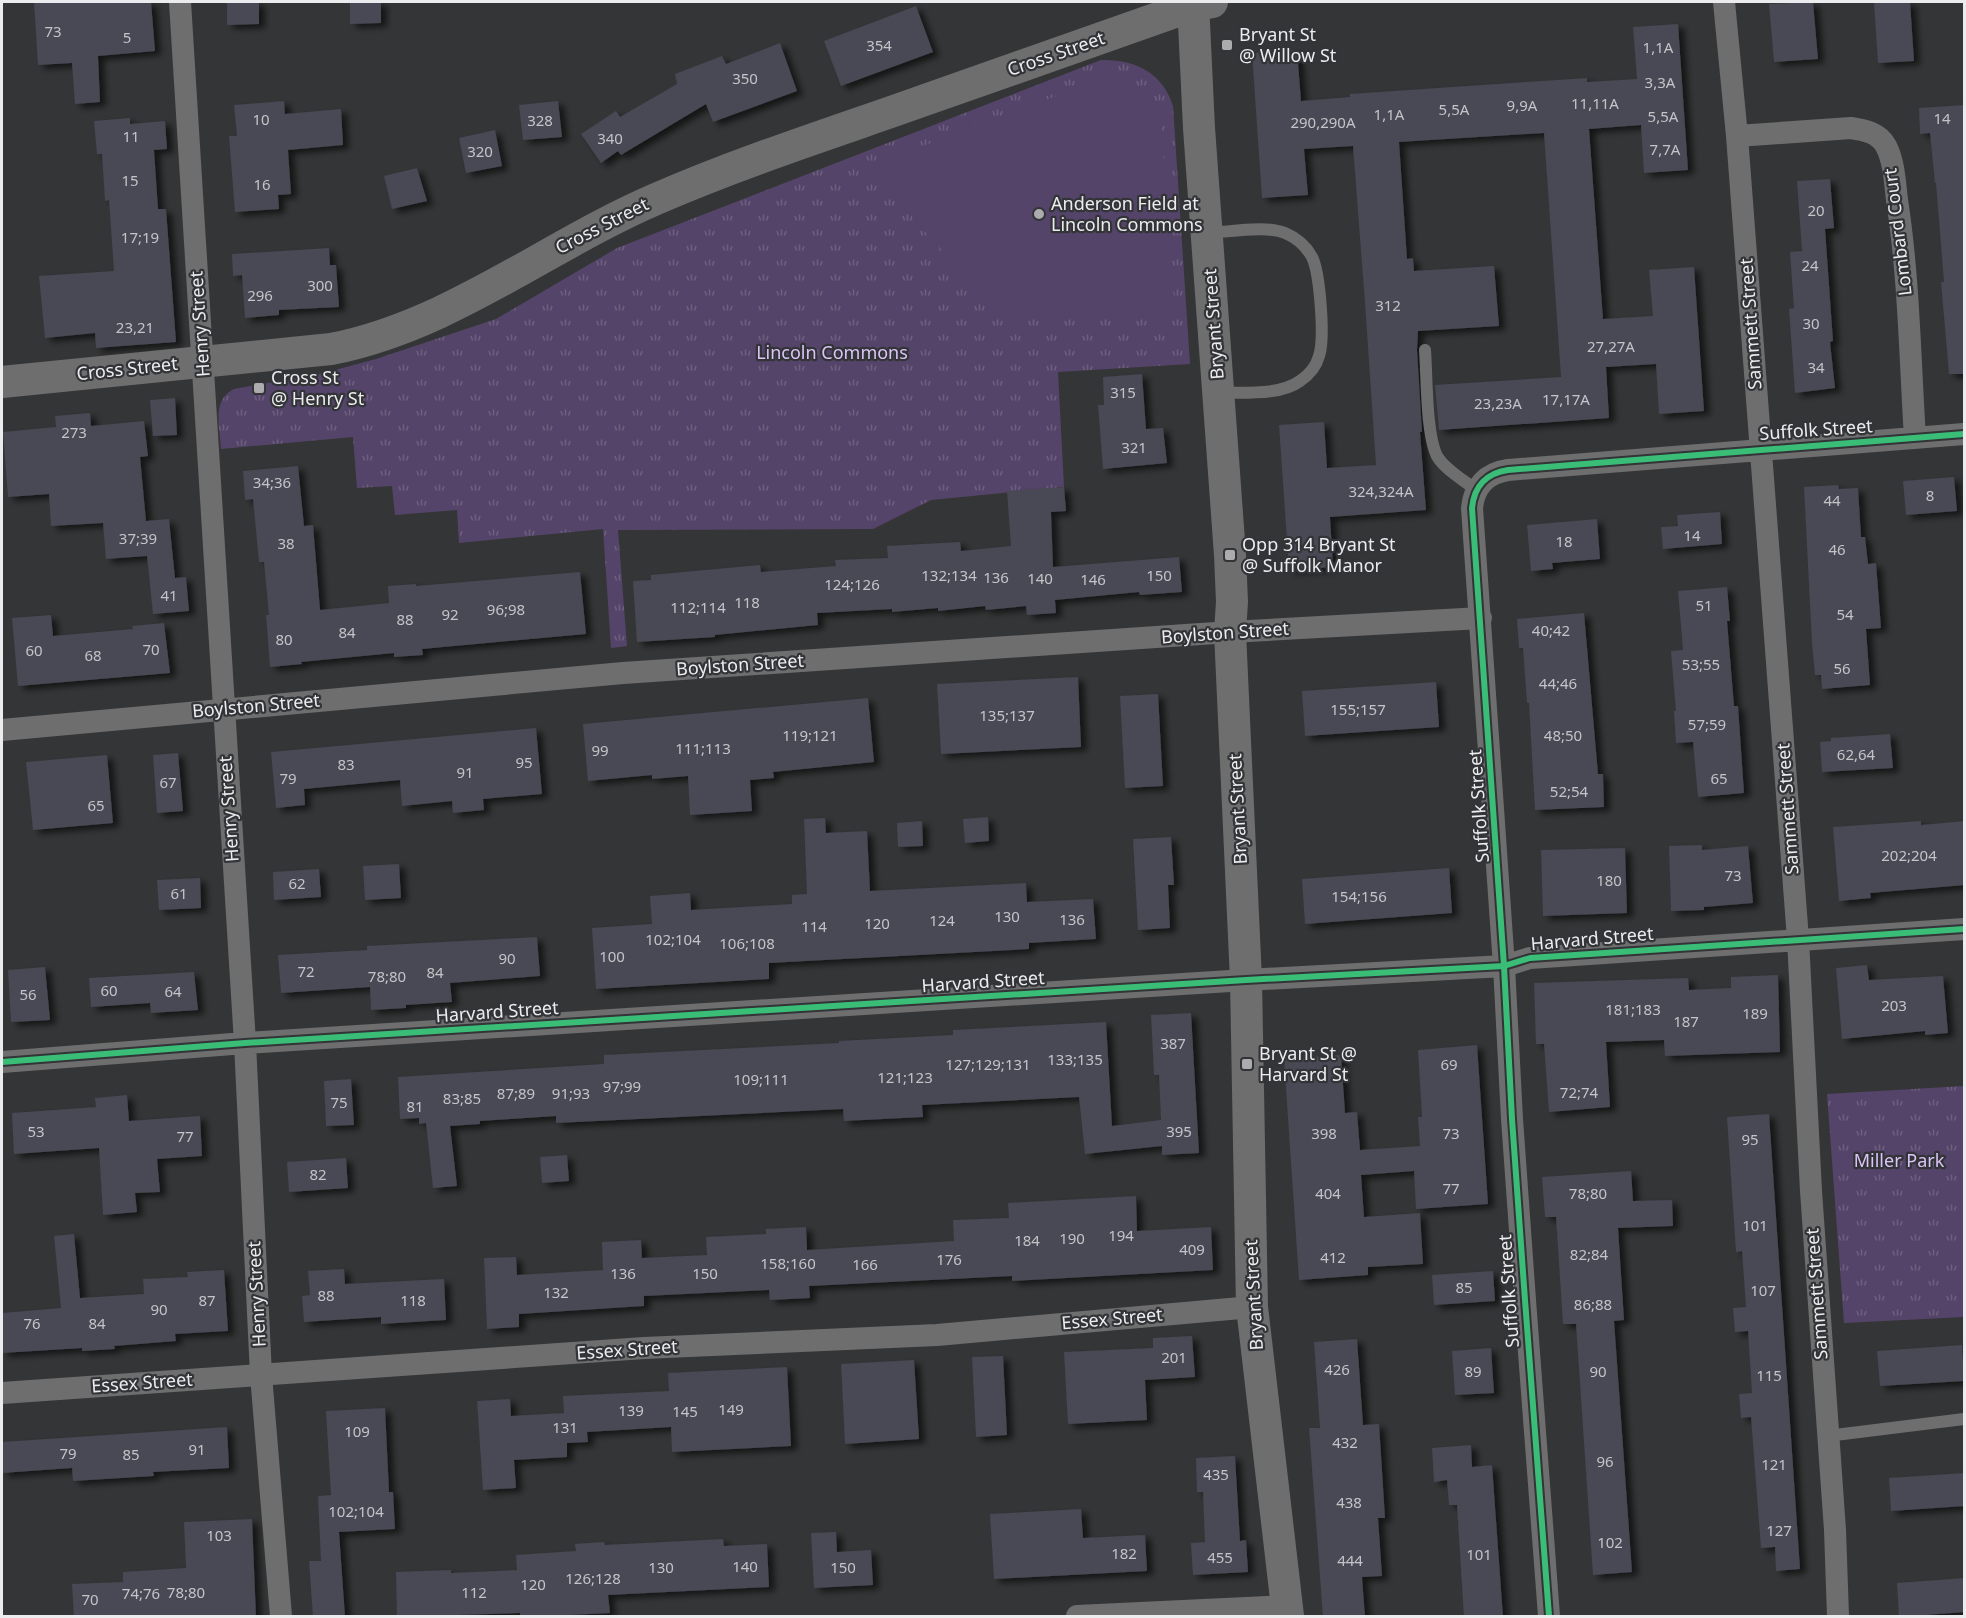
<svg xmlns="http://www.w3.org/2000/svg" width="1966" height="1618" viewBox="0 0 1966 1618" font-family="'Noto Sans',sans-serif">
<style>
.park{fill:url(#park-tufts)}
.pitch{fill:#554469}
.building{fill:#484854;filter:url(#shadow)}
.lines{fill:none;stroke-linecap:round;stroke-linejoin:round}
.service{stroke:#6e6e6f;stroke-width:12}
.minor{stroke:#6e6e6f;stroke-width:22}
.secondary{stroke:#6e6e6f;stroke-width:32}
.cycleway-casing{stroke:#333437;stroke-width:10}
.cycleway{stroke:#3abd76;stroke-width:6}
.poi-dot{fill:#acacae;stroke:#333437;stroke-width:2}
.labels{text-anchor:middle;stroke-width:4.5;stroke-linejoin:round;paint-order:stroke}
.number-label{font-size:15px;fill:#c3c3c8}
.poi-label{font-size:18px;fill:#ececee;stroke:#333437;text-anchor:start}
.street-label{font-size:18px;fill:#ececee;stroke:#333437}
.park-label{font-size:18px;fill:#dbc4f8;stroke:#333437}
</style>
<defs>
<pattern id="park-tufts" width="24" height="20" patternUnits="userSpaceOnUse" patternTransform="scale(1.5)"><rect width="24" height="20" fill="#554469"/><path d="M3 7l-1-3M5 7V3M7 7l1-3M15 17l-1-3M17 17v-4M19 17l1-3" fill="none" stroke="#6e5f7f"/></pattern>
<filter id="shadow"><feDropShadow dx="6" dy="4" stdDeviation="3" flood-color="#0009"/></filter>
</defs>
<rect width="100%" height="100%" fill="#343536"/>
<path class="park" d="M1101 60C1135 59 1163 73 1173 106L1190 364 1058 372 1064 487 931 500 873 529 618 530 627 646 611 648 603 529 459 543 457 510 395 515 392 486 357 488 353 437 221 449C220 428 211 400 234 389L324 373 376 359 496 319 617 248Z
M1964 1086V1317L1844 1323 1827 1094Z"/>
<path class="pitch" d="M1110 76C1142 85 1152 90 1161 122L1175 313 1012 318C963 271 909 225 877 163Z"/>
<path class="building" d="M34 2H151L155 51 98 56 100 102 75 104 72 63 38 65Z
M227 2H259V24L227 25Z
M350 2H381V23L350 24Z
M1813 2 1818 59 1774 62 1769 4Z
M1874 2H1910L1914 61 1878 63Z
M916 6 933 52 841 86 824 41Z
M1678 24 1688 170 1644 173 1641 125 1589 129 1603 319 1653 316 1649 270 1694 267 1704 411 1659 414 1656 364 1606 367 1609 418 1439 430 1435 385 1561 377 1544 133 1399 142 1407 259 1413 258 1414 271 1494 266 1499 326 1418 331 1417 350 1422 432H1420L1426 510 1330 517 1333 567 1289 570 1279 425 1324 422 1327 468 1376 465 1365 303 1353 146 1304 149 1308 195 1262 198 1252 53 1297 50 1301 101 1350 97V94L1587 78V82L1637 79 1633 27Z
M780 43 797 91 713 122 706 104 621 155 618 151 601 163 581 134 616 111 620 117 677 84 675 74 722 56 726 64Z
M284 101 285 114 341 109 343 145 288 150 291 194 278 195 279 209 235 212 229 136H237L234 105Z
M558 101 562 137 523 140 519 105Z
M1965 105V374H1949L1941 282H1944L1936 183H1935L1930 133 1920 134 1919 108Z
M130 118V124L165 121 167 149 154 150 158 209H166L176 342 96 348 95 333 45 338 39 276 114 271 109 200 105 201 102 154H97L94 121Z
M495 130 502 166 466 173 459 138Z
M417 168 427 201 392 209 384 176Z
M1830 179 1834 228 1825 229 1833 341 1830 342 1835 388 1795 393 1789 309 1794 308 1790 252 1802 251 1797 181Z
M329 248 330 265H336L339 307 279 310V315L245 318 242 275 233 276 232 254Z
M1142 374 1146 429 1163 428 1167 463 1103 469 1098 405H1104L1103 377Z
M175 398 177 435 153 436 150 400Z
M90 413 91 426 144 421 148 456 140 457 146 521 169 519 175 578 186 577 189 611 153 614 147 556 106 559 103 523 51 526 49 494 8 497 3 432 56 427 55 416Z
M298 466 304 526 313 525 320 610 389 603 388 586 416 584V586L580 572 586 634 422 649 423 655 394 657V653L301 662 302 664 270 667 266 615H269L264 562H259L253 499 245 500 243 471Z
M1954 477 1957 511 1906 515 1903 481Z
M1838 485 1839 489 1858 488 1861 537H1865L1868 564 1876 563 1881 628 1866 629 1870 685 1822 689 1821 675H1815L1812 643 1804 487Z
M1064 487 1066 511 1051 512 1053 567 1179 557 1182 592 1140 595 1139 592 1055 600 1056 613 1027 615 1026 606 986 610 985 606 938 611V608L892 612V609L817 613 818 625 715 635V637L637 642 633 581 651 580V575L760 565 761 572 836 566 835 560 888 558 887 546 960 542 961 551 1011 546 1007 491Z
M1720 512 1722 544 1663 549 1661 527 1678 526 1677 515Z
M1597 519 1600 559 1552 563 1553 569 1531 571 1527 525Z
M1727 587 1730 621H1727L1734 706H1738L1744 793 1698 797 1693 742 1676 743 1674 711H1676L1671 651 1683 650 1678 591Z
M1584 613 1598 774H1603L1604 807 1535 810 1529 703H1527L1523 648H1519L1517 619Z
M51 615 53 636 133 629 132 626 164 623 170 673 18 686 12 618Z
M1078 677 1081 747 941 754 937 684Z
M1436 682 1439 727 1305 736 1302 691Z
M1158 694 1163 786 1125 788 1120 696Z
M868 698 874 762 773 772 774 778 750 780 752 811 690 815 688 776 652 779V775L588 781 583 724Z
M536 728 542 794 483 799 484 810 453 813 452 801 402 806 400 780 304 789 305 805 276 808 271 752Z
M1890 734 1893 768 1822 772 1820 742 1831 741V738Z
M178 753 183 811 157 813 153 755Z
M107 755 113 823 33 830 26 762Z
M988 817 989 841 965 843 963 819Z
M825 818 826 833 867 831 870 891 1026 883 1027 902 1093 899 1096 939 1029 943V949L769 963V979L596 989 592 928 652 924 650 896 690 893 691 910 792 904V895L807 894 804 819Z
M922 821 923 846 898 847 897 823Z
M1921 821V825L1965 821V885L1870 893 1871 898 1839 901 1833 827Z
M1171 837 1174 885H1168L1170 928 1138 930 1133 839Z
M1702 845V850L1748 846 1753 903 1704 907V910L1671 911 1669 846Z
M1625 848 1627 913 1543 916 1541 850Z
M399 864 401 898 365 900 363 866Z
M1449 868 1452 913 1305 924 1302 879Z
M319 869 321 897 274 900 273 872Z
M200 878 201 908 159 910 157 880Z
M537 937 540 976 450 983 452 1002 406 1005V1008L371 1010 370 987 281 993 278 955 367 950V946Z
M1867 965 1869 980 1943 976 1948 1033 1925 1035V1031L1842 1039 1836 968Z
M45 967 50 1020 11 1022 8 970Z
M194 972 198 1010 151 1013 150 1003 91 1007 89 978Z
M1778 975 1780 1052 1665 1056 1664 1040 1606 1042 1610 1107 1549 1112 1544 1044H1536L1534 983 1688 978 1689 990 1731 988V977Z
M1191 1013 1199 1153 1162 1155V1146L1085 1154 1079 1097 922 1105 923 1117 844 1121 843 1109 556 1123V1116L480 1121V1124L450 1126 457 1186 433 1188 426 1123 419 1124V1118L400 1119 398 1077 604 1064V1055L839 1043V1041L953 1035V1030L1106 1022 1112 1126 1161 1120 1159 1075H1154L1151 1015Z
M1477 1045 1488 1204 1416 1209 1414 1171 1361 1175 1364 1217 1420 1213 1423 1264 1368 1267V1275L1299 1280 1284 1059 1341 1055 1345 1113 1357 1112 1360 1150 1420 1146 1418 1117H1422L1418 1050Z
M351 1079 354 1125 326 1126 324 1081Z
M127 1095 129 1121 200 1116 202 1156 157 1159 160 1192 135 1193 137 1212 103 1215 99 1148 14 1154 12 1113 96 1107 95 1098Z
M1769 1114 1800 1569 1776 1571 1775 1547 1761 1548 1751 1417 1741 1418 1739 1394 1752 1393 1748 1331 1735 1332 1733 1308 1746 1307 1742 1251 1736 1252 1727 1117Z
M567 1155 569 1181 542 1183 540 1157Z
M346 1158 348 1188 289 1192 287 1162Z
M1631 1171 1633 1201 1672 1200 1673 1226 1618 1228 1624 1320 1614 1321 1632 1572 1593 1575 1576 1324H1563L1556 1217H1545L1542 1177Z
M1136 1196 1137 1231 1211 1227 1213 1270 1012 1281V1276L809 1286 810 1298 770 1300 769 1290 644 1296V1306L519 1314V1327L487 1329 484 1258 516 1257 517 1275 603 1270 602 1242 641 1240 642 1258 707 1255 706 1237 766 1234V1229L806 1227 807 1250 954 1241 953 1220 1009 1218 1008 1203Z
M74 1234 80 1298 144 1294 143 1279 188 1277 187 1272 224 1270 228 1331 175 1334 176 1341 114 1346 115 1349 82 1351V1348L2 1353V1313L61 1308 54 1236Z
M344 1269 345 1284 444 1279 446 1320 381 1324V1317L304 1322 302 1296 310 1295 308 1271Z
M1493 1271 1495 1301 1434 1305 1432 1275Z
M1192 1336 1195 1377 1145 1380 1147 1420 1068 1424 1064 1352 1153 1348V1338Z
M1357 1339 1363 1425 1379 1424 1385 1518H1378L1382 1576 1362 1577 1365 1617H1323L1309 1428H1320L1314 1342Z
M1962 1345 1964 1381 1880 1386 1877 1351Z
M1491 1348 1494 1393 1455 1395 1452 1351Z
M1003 1356 1007 1435 976 1437 972 1357Z
M914 1360 919 1439 845 1444 841 1364Z
M787 1367 791 1446 672 1452 671 1427 587 1432 588 1442 567 1443V1457L514 1460 516 1488 483 1490 477 1401 510 1399 511 1416 564 1413 563 1396 669 1391 668 1373Z
M385 1408 389 1492H393L395 1529 339 1532 345 1617H313L309 1561H321L318 1496 331 1495 326 1411Z
M227 1427 229 1468 153 1472 154 1476 73 1481 72 1468 2 1473V1442Z
M1471 1445 1472 1467 1492 1465 1503 1617H1464L1457 1505H1449L1447 1480 1434 1482 1432 1448Z
M1235 1456 1240 1541 1246 1540 1248 1572 1193 1575 1191 1543 1205 1542 1203 1492H1197L1196 1458Z
M1965 1473V1506L1891 1511 1889 1478Z
M1081 1509 1083 1538 1145 1535 1147 1571 994 1579 990 1514Z
M252 1519 256 1617H74L72 1584 123 1582V1572L186 1568 184 1522Z
M836 1532 837 1552 871 1550 873 1585 814 1588 811 1533Z
M723 1539 724 1546 767 1544 769 1587 608 1595 610 1613 531 1617H520V1613L397 1617 396 1572 451 1570V1573L517 1570 516 1555 576 1551 575 1544 604 1542 605 1545Z
M1965 1578V1612L1899 1617 1897 1583Z"/>
<g class="lines">
<path class="service" d="M1208 233C1230 232 1266 225 1285 233 1297 238 1306 246 1312 257 1320 273 1325 339 1319 356 1316 367 1309 375 1300 381 1279 396 1244 392 1220 393
M1425 350C1427 377 1426 434 1437 456 1445 470 1464 480 1476 490
M1827 1436 1964 1419"/>
<path class="minor" d="M180 2 245 1043 261 1375 281 1616
M1724 2 1737 136 1798 939 1811 1191 1835 1530 1838 1616
M1737 136 1851 128C1865 130 1879 133 1886 146 1894 161 1895 183 1897 200 1909 278 1910 359 1915 438
M2 730 623 673 1230 632 1481 618
M2 1062 245 1043 1246 980 1504 966 1530 958 1964 929
M2 1393 644 1348 937 1335 1252 1307
M1077 1616 1287 1606
M1549 1616 1525 1300 1512 1119 1504 966 1472 508C1474 486 1487 473 1508 470L1964 434"/>
<path class="secondary" d="M1193 2 1199 128 1230 555 1232 602 1230 632 1246 980 1252 1307 1288 1616
M2 382 331 349C450 326 547 246 656 199 732 166 810 140 888 113 990 78 1091 42 1192 6L1212 2"/>
<g class="cycleway-casing">
<path id="cycleway" d="M2 1062 245 1043 1246 980 1504 966 1530 958 1964 929
M1549 1616 1525 1300 1512 1119 1504 966 1472 508C1474 486 1487 473 1508 470L1964 434"/>
</g>
<use href="#cycleway" class="cycleway"/>
</g>
<g class="poi-dot">
<rect x="1221" y="39" width="12" height="12" rx="3"/>
<circle cx="1039" cy="214" r="6"/>
<rect x="253" y="382" width="12" height="12" rx="3"/>
<rect x="1224" y="549" width="12" height="12" rx="3"/>
<rect x="1241" y="1058" width="12" height="12" rx="3"/>
</g>
<g class="labels">
<g class="number-label">
<text x="53" y="37">73</text>
<text x="127" y="43">5</text>
<text x="879" y="51">354</text>
<text x="1658" y="53">1,1A</text>
<text x="745" y="84">350</text>
<text x="1660" y="88">3,3A</text>
<text x="1595" y="109">11,11A</text>
<text x="1522" y="111">9,9A</text>
<text x="1454" y="115">5,5A</text>
<text x="1389" y="120">1,1A</text>
<text x="1663" y="122">5,5A</text>
<text x="1942" y="124">14</text>
<text x="261" y="125">10</text>
<text x="540" y="126">328</text>
<text x="1323" y="128">290,290A</text>
<text x="131" y="142">11</text>
<text x="610" y="144">340</text>
<text x="1665" y="155">7,7A</text>
<text x="480" y="157">320</text>
<text x="130" y="186">15</text>
<text x="262" y="190">16</text>
<text x="1816" y="216">20</text>
<text x="140" y="243">17;19</text>
<text x="1810" y="271">24</text>
<text x="320" y="291">300</text>
<text x="260" y="301">296</text>
<text x="1388" y="311">312</text>
<text x="1811" y="329">30</text>
<text x="135" y="333">23,21</text>
<text x="1611" y="352">27,27A</text>
<text x="1816" y="373">34</text>
<text x="1123" y="398">315</text>
<text x="1566" y="405">17,17A</text>
<text x="1498" y="409">23,23A</text>
<text x="74" y="438">273</text>
<text x="1134" y="453">321</text>
<text x="272" y="488">34;36</text>
<text x="1381" y="497">324,324A</text>
<text x="1930" y="501">8</text>
<text x="1832" y="506">44</text>
<text x="1692" y="541">14</text>
<text x="138" y="544">37;39</text>
<text x="1564" y="547">18</text>
<text x="286" y="549">38</text>
<text x="1837" y="555">46</text>
<text x="949" y="581">132;134</text>
<text x="1159" y="581">150</text>
<text x="996" y="583">136</text>
<text x="1040" y="584">140</text>
<text x="1093" y="585">146</text>
<text x="852" y="590">124;126</text>
<text x="169" y="601">41</text>
<text x="747" y="608">118</text>
<text x="1704" y="611">51</text>
<text x="698" y="613">112;114</text>
<text x="506" y="615">96;98</text>
<text x="450" y="620">92</text>
<text x="1845" y="620">54</text>
<text x="405" y="625">88</text>
<text x="1551" y="636">40;42</text>
<text x="347" y="638">84</text>
<text x="284" y="645">80</text>
<text x="151" y="655">70</text>
<text x="34" y="656">60</text>
<text x="93" y="661">68</text>
<text x="1701" y="670">53;55</text>
<text x="1842" y="674">56</text>
<text x="1558" y="689">44;46</text>
<text x="1358" y="715">155;157</text>
<text x="1007" y="721">135;137</text>
<text x="1707" y="730">57;59</text>
<text x="810" y="741">119;121</text>
<text x="1563" y="741">48;50</text>
<text x="703" y="754">111;113</text>
<text x="600" y="756">99</text>
<text x="1856" y="760">62,64</text>
<text x="524" y="768">95</text>
<text x="346" y="770">83</text>
<text x="465" y="778">91</text>
<text x="288" y="784">79</text>
<text x="1719" y="784">65</text>
<text x="168" y="788">67</text>
<text x="1569" y="797">52;54</text>
<text x="96" y="811">65</text>
<text x="1909" y="861">202;204</text>
<text x="1733" y="881">73</text>
<text x="1609" y="886">180</text>
<text x="297" y="889">62</text>
<text x="179" y="899">61</text>
<text x="1359" y="902">154;156</text>
<text x="1007" y="922">130</text>
<text x="1072" y="925">136</text>
<text x="942" y="926">124</text>
<text x="877" y="929">120</text>
<text x="814" y="932">114</text>
<text x="673" y="945">102;104</text>
<text x="747" y="949">106;108</text>
<text x="612" y="962">100</text>
<text x="507" y="964">90</text>
<text x="306" y="977">72</text>
<text x="435" y="978">84</text>
<text x="387" y="982">78;80</text>
<text x="109" y="996">60</text>
<text x="173" y="997">64</text>
<text x="28" y="1000">56</text>
<text x="1894" y="1011">203</text>
<text x="1633" y="1015">181;183</text>
<text x="1755" y="1019">189</text>
<text x="1686" y="1027">187</text>
<text x="1173" y="1049">387</text>
<text x="1075" y="1065">133;135</text>
<text x="988" y="1070">127;129;131</text>
<text x="1449" y="1070">69</text>
<text x="905" y="1083">121;123</text>
<text x="761" y="1085">109;111</text>
<text x="622" y="1092">97;99</text>
<text x="1579" y="1098">72;74</text>
<text x="516" y="1099">87;89</text>
<text x="571" y="1099">91;93</text>
<text x="462" y="1104">83;85</text>
<text x="339" y="1108">75</text>
<text x="415" y="1112">81</text>
<text x="36" y="1137">53</text>
<text x="1179" y="1137">395</text>
<text x="1324" y="1139">398</text>
<text x="1451" y="1139">73</text>
<text x="185" y="1142">77</text>
<text x="1750" y="1145">95</text>
<text x="318" y="1180">82</text>
<text x="1451" y="1194">77</text>
<text x="1328" y="1199">404</text>
<text x="1588" y="1199">78;80</text>
<text x="1755" y="1231">101</text>
<text x="1121" y="1241">194</text>
<text x="1072" y="1244">190</text>
<text x="1027" y="1246">184</text>
<text x="1192" y="1255">409</text>
<text x="1589" y="1260">82;84</text>
<text x="1333" y="1263">412</text>
<text x="949" y="1265">176</text>
<text x="788" y="1269">158;160</text>
<text x="865" y="1270">166</text>
<text x="623" y="1279">136</text>
<text x="705" y="1279">150</text>
<text x="1464" y="1293">85</text>
<text x="1763" y="1296">107</text>
<text x="556" y="1298">132</text>
<text x="326" y="1301">88</text>
<text x="207" y="1306">87</text>
<text x="413" y="1306">118</text>
<text x="1593" y="1310">86;88</text>
<text x="159" y="1315">90</text>
<text x="32" y="1329">76</text>
<text x="97" y="1329">84</text>
<text x="1174" y="1363">201</text>
<text x="1337" y="1375">426</text>
<text x="1473" y="1377">89</text>
<text x="1598" y="1377">90</text>
<text x="1769" y="1381">115</text>
<text x="731" y="1415">149</text>
<text x="631" y="1416">139</text>
<text x="685" y="1417">145</text>
<text x="565" y="1433">131</text>
<text x="357" y="1437">109</text>
<text x="1345" y="1448">432</text>
<text x="197" y="1455">91</text>
<text x="68" y="1459">79</text>
<text x="131" y="1460">85</text>
<text x="1605" y="1467">96</text>
<text x="1774" y="1470">121</text>
<text x="1216" y="1480">435</text>
<text x="1349" y="1508">438</text>
<text x="356" y="1517">102;104</text>
<text x="1779" y="1536">127</text>
<text x="219" y="1541">103</text>
<text x="1610" y="1548">102</text>
<text x="1124" y="1559">182</text>
<text x="1479" y="1560">101</text>
<text x="1220" y="1563">455</text>
<text x="1350" y="1566">444</text>
<text x="745" y="1572">140</text>
<text x="661" y="1573">130</text>
<text x="843" y="1573">150</text>
<text x="593" y="1584">126;128</text>
<text x="533" y="1590">120</text>
<text x="186" y="1598">78;80</text>
<text x="474" y="1598">112</text>
<text x="141" y="1599">74;76</text>
<text x="90" y="1605">70</text>
</g>
<g class="poi-label">
<text x="1239" y="41">Bryant St<tspan x="1239" dy="21">@ Willow St</tspan></text>
<text x="1051" y="210">Anderson Field at<tspan x="1051" dy="21">Lincoln Commons</tspan></text>
<text x="271" y="384">Cross St<tspan x="271" dy="21">@ Henry St</tspan></text>
<text x="1242" y="551">Opp 314 Bryant St<tspan x="1242" dy="21">@ Suffolk Manor</tspan></text>
<text x="1259" y="1060">Bryant St @<tspan x="1259" dy="21">Harvard St</tspan></text>
</g>
<g class="street-label">
<text transform="translate(1056 54) rotate(-19)" y="6">Cross Street</text>
<text transform="translate(602 226) rotate(-27)" y="6">Cross Street</text>
<text transform="translate(1898 232) rotate(-97)" y="6">Lombard Court</text>
<text transform="translate(200 324) rotate(-94)" y="6">Henry Street</text>
<text transform="translate(1214 324) rotate(-94)" y="6">Bryant Street</text>
<text transform="translate(1751 324) rotate(-94)" y="6">Sammett Street</text>
<text transform="translate(127 369) rotate(-6)" y="6">Cross Street</text>
<text transform="translate(1816 430) rotate(-4)" y="6">Suffolk Street</text>
<text transform="translate(1225 633) rotate(-4)" y="6">Boylston Street</text>
<text transform="translate(740 665) rotate(-4)" y="6">Boylston Street</text>
<text transform="translate(256 706) rotate(-5)" y="6">Boylston Street</text>
<text transform="translate(1479 806) rotate(-94)" y="6">Suffolk Street</text>
<text transform="translate(229 809) rotate(-94)" y="6">Henry Street</text>
<text transform="translate(1238 809) rotate(-93)" y="6">Bryant Street</text>
<text transform="translate(1788 809) rotate(-94)" y="6">Sammett Street</text>
<text transform="translate(1592 939) rotate(-5)" y="6">Harvard Street</text>
<text transform="translate(983 982) rotate(-4)" y="6">Harvard Street</text>
<text transform="translate(497 1012) rotate(-4)" y="6">Harvard Street</text>
<text transform="translate(1509 1291) rotate(-94)" y="6">Suffolk Street</text>
<text transform="translate(257 1294) rotate(-93)" y="6">Henry Street</text>
<text transform="translate(1817 1294) rotate(-94)" y="6">Sammett Street</text>
<text transform="translate(1254 1295) rotate(-93)" y="6">Bryant Street</text>
<text transform="translate(1112 1319) rotate(-5)" y="6">Essex Street</text>
<text transform="translate(627 1350) rotate(-4)" y="6">Essex Street</text>
<text transform="translate(142 1383) rotate(-4)" y="6">Essex Street</text>
</g>
<g class="park-label">
<text x="832" y="359">Lincoln Commons</text>
<text x="1899" y="1167">Miller Park</text>
</g>
</g>
<rect width="1966" height="1618" fill="none" stroke="#ececee" stroke-width="6"/>
</svg>
